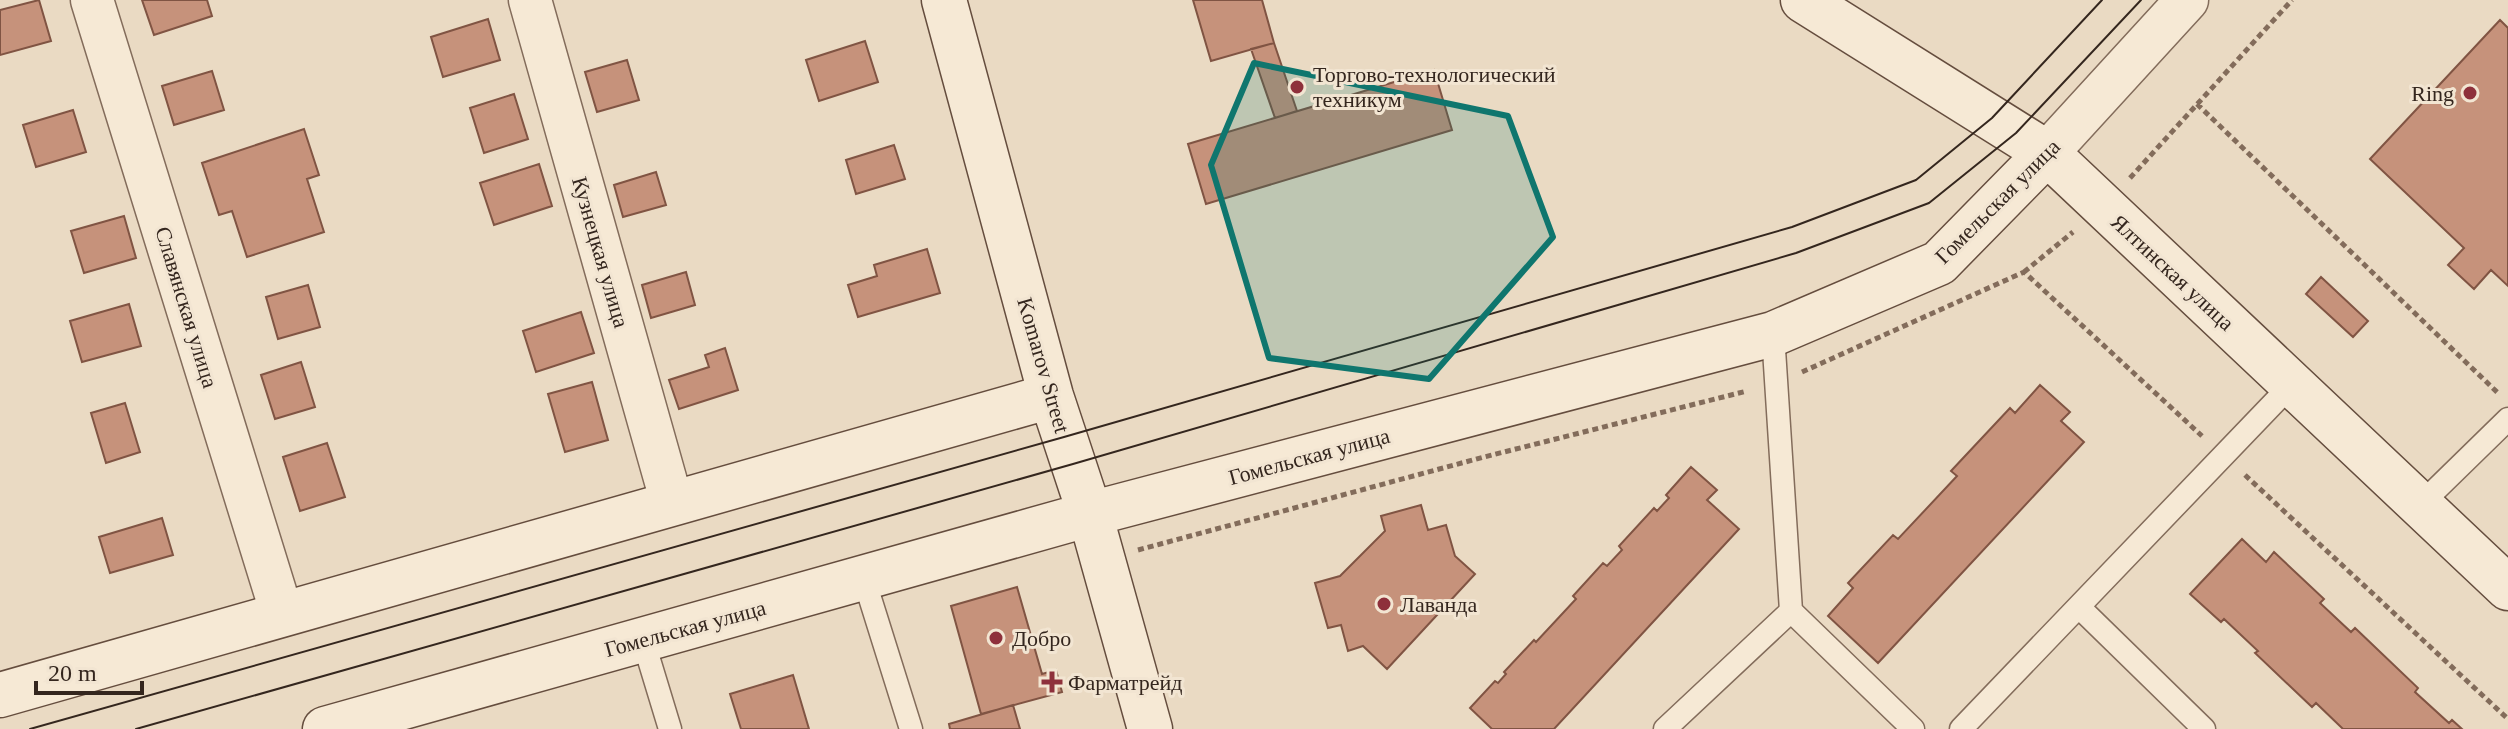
<svg xmlns="http://www.w3.org/2000/svg" width="2508" height="729" viewBox="0 0 2508 729" font-family="'Times New Roman',serif">
<style>
.building{fill:#c6927b;stroke:#805443;stroke-width:2}
.lines{fill:none;stroke-linecap:round;stroke-linejoin:round}
.lane-casing{stroke:#836c5b;stroke-width:25}
.street-casing{stroke:#836c5b;stroke-width:45}
.secondary-casing{stroke:#654d3e;stroke-width:47}
.path{stroke:#836c5b;stroke-width:5;stroke-dasharray:6 4;stroke-linecap:butt}
.lane{stroke:#f6e9d5;stroke-width:22}
.street{stroke:#f6e9d5;stroke-width:42}
.secondary{stroke:#f6e9d5;stroke-width:44}
.tram{stroke:#34261e;stroke-width:2}
.marked{fill:#0f766e;fill-opacity:0.2;stroke:#0f766e;stroke-width:6;stroke-linejoin:round}
.poi-dot{fill:#8e303b;stroke:#f2e5d2;stroke-width:3}
.labels{text-anchor:middle;stroke-width:6;stroke-linejoin:round;paint-order:stroke}
.poi-label{font-size:22px;fill:#34261e;stroke:#f2e5d2;text-anchor:start}
.street-label{font-size:22px;fill:#34261e;stroke:#f2e5d2}
</style>
<rect width="100%" height="100%" fill="#eadac3"/>
<path class="building" d="M39 0 51 41 0 55V10Z
M142 0H207L212 16 154 35Z
M1193 0H1262L1274 43 1211 61Z
M488 19 500 60 443 77 431 37Z
M2500 20 2508 28V286L2491 270 2474 289 2448 265 2464 248 2370 159Z
M865 41 878 82 819 101 806 60Z
M1274 43 1297 111 1275 118 1251 49Z
M627 60 639 100 597 112 585 72Z
M1434 70 1452 130 1206 204 1188 144Z
M212 71 224 110 174 125 162 86Z
M514 94 528 139 484 153 470 108Z
M73 110 86 152 36 167 23 125Z
M304 129 319 175 307 179 324 232 247 257 232 211 219 215 202 163Z
M894 145 905 179 856 194 846 160Z
M539 164 552 206 494 225 480 183Z
M656 172 666 205 623 217 614 185Z
M124 216 136 258 84 273 71 231Z
M927 249 940 293 858 317 848 285 877 276 874 265Z
M686 272 695 305 651 318 642 285Z
M2321 277 2368 321 2353 337 2306 294Z
M308 285 320 327 278 339 266 297Z
M129 304 141 346 82 362 70 321Z
M581 312 594 353 536 372 523 331Z
M725 348 738 390 679 409 669 380 709 367 705 355Z
M301 362 315 407 275 419 261 375Z
M592 382 608 440 565 452 548 394Z
M2040 385 2070 412 2061 421 2084 442 1878 663 1828 616 1853 588 1848 583 1893 535 1898 539 1957 476 1951 471 2010 408 2015 413Z
M125 403 140 452 106 463 91 413Z
M327 443 345 497 300 511 283 457Z
M1691 467 1717 490 1707 500 1739 529 1554 729H1492L1470 708 1495 681 1498 683 1506 674 1504 672 1534 640 1536 642 1576 599 1573 596 1603 563 1607 566 1622 550 1619 546 1654 508 1657 511 1669 498 1666 495Z
M1421 505 1428 530 1446 525 1455 556 1475 574 1387 669 1363 646 1348 651 1341 625 1328 628 1315 583 1340 576 1385 531 1381 516Z
M162 518 173 555 110 573 99 537Z
M2242 539 2266 562 2274 552 2324 599 2320 603 2351 632 2355 628 2418 688 2415 692 2449 723 2452 720 2462 729H2343L2316 703 2312 707 2255 653 2258 651 2224 619 2221 622 2190 594Z
M1017 587 1042 674 1056 670 1062 692 981 714 951 606Z
M793 675 809 729H741L730 694Z
M1013 705 1020 729H950L949 724Z"/>
<g class="lines">
<g class="lane-casing">
<path id="lane" d="M1773 334 1791 611 1913 729
M2421 504 2508 419
M864 579 911 729
M2079 607 2204 729
M643 640 670 729
M1665 729 1791 611
M1961 729 2292 384"/>
</g>
<g class="street-casing">
<path id="street" d="M92 0 282 614
M530 0 672 503
M2047 153 2187 0"/>
</g>
<g class="secondary-casing">
<path id="secondary" d="M944 0 1051 396 1090 514 1150 729
M1803 0 2047 153 2508 588
M0 695 1051 396
M325 729 1090 514 1773 334 1939 263 2047 153"/>
</g>
<path class="path" d="M2197 104 2499 394
M2130 178 2292 0
M2024 272 2073 232
M1802 372 2024 272 2202 436
M2245 475 2508 719
M1138 550 1484 457 1747 391"/>
<use href="#lane" class="lane"/>
<use href="#street" class="street"/>
<use href="#secondary" class="secondary"/>
<path class="tram" d="M30 729 1064 437 1792 227 1916 180 1992 118 2102 0
M136 729 1073 464 1796 253 1929 203 2016 133 2141 0"/>
</g>
<path class="marked" d="M1254 63 1508 116 1553 237 1429 379 1269 358 1211 165Z"/>
<g class="poi-dot">
<circle cx="1297" cy="87" r="8"/>
<circle cx="2470" cy="93" r="8"/>
<circle cx="1384" cy="604" r="8"/>
<circle cx="996" cy="638" r="8"/>
<path d="M1048 670h8v8h8v8h-8v8h-8v-8h-8v-8h8z"/>
</g>
<g class="labels">
<g class="poi-label">
<text x="1313" y="82">Торгово-технологический<tspan x="1313" dy="25">техникум</tspan></text>
<text x="2454" y="101" text-anchor="end">Ring</text>
<text x="1400" y="612">Лаванда</text>
<text x="1012" y="646">Добро</text>
<text x="1068" y="690">Фарматрейд</text>
</g>
<g class="street-label">
<text transform="translate(1997 201) rotate(-45)" y="8">Гомельская улица</text>
<text transform="translate(601 252) rotate(74)" y="8">Кузнецкая улица</text>
<text transform="translate(2173 272) rotate(43)" y="8">Ялтинская улица</text>
<text transform="translate(187 307) rotate(73)" y="8">Славянская улица</text>
<text transform="translate(1044 365) rotate(74)" y="8">Komarov Street</text>
<text transform="translate(1309 456) rotate(-15)" y="8">Гомельская улица</text>
<text transform="translate(685 628) rotate(-15)" y="8">Гомельская улица</text>
</g>
</g>
<path d="M36 681v12h106v-12" fill="none" stroke="#34261e" stroke-width="4"/>
<text x="48" y="681" font-size="24" fill="#34261e" stroke="#f2e5d2" stroke-width="6" paint-order="stroke">20 m</text>
</svg>
